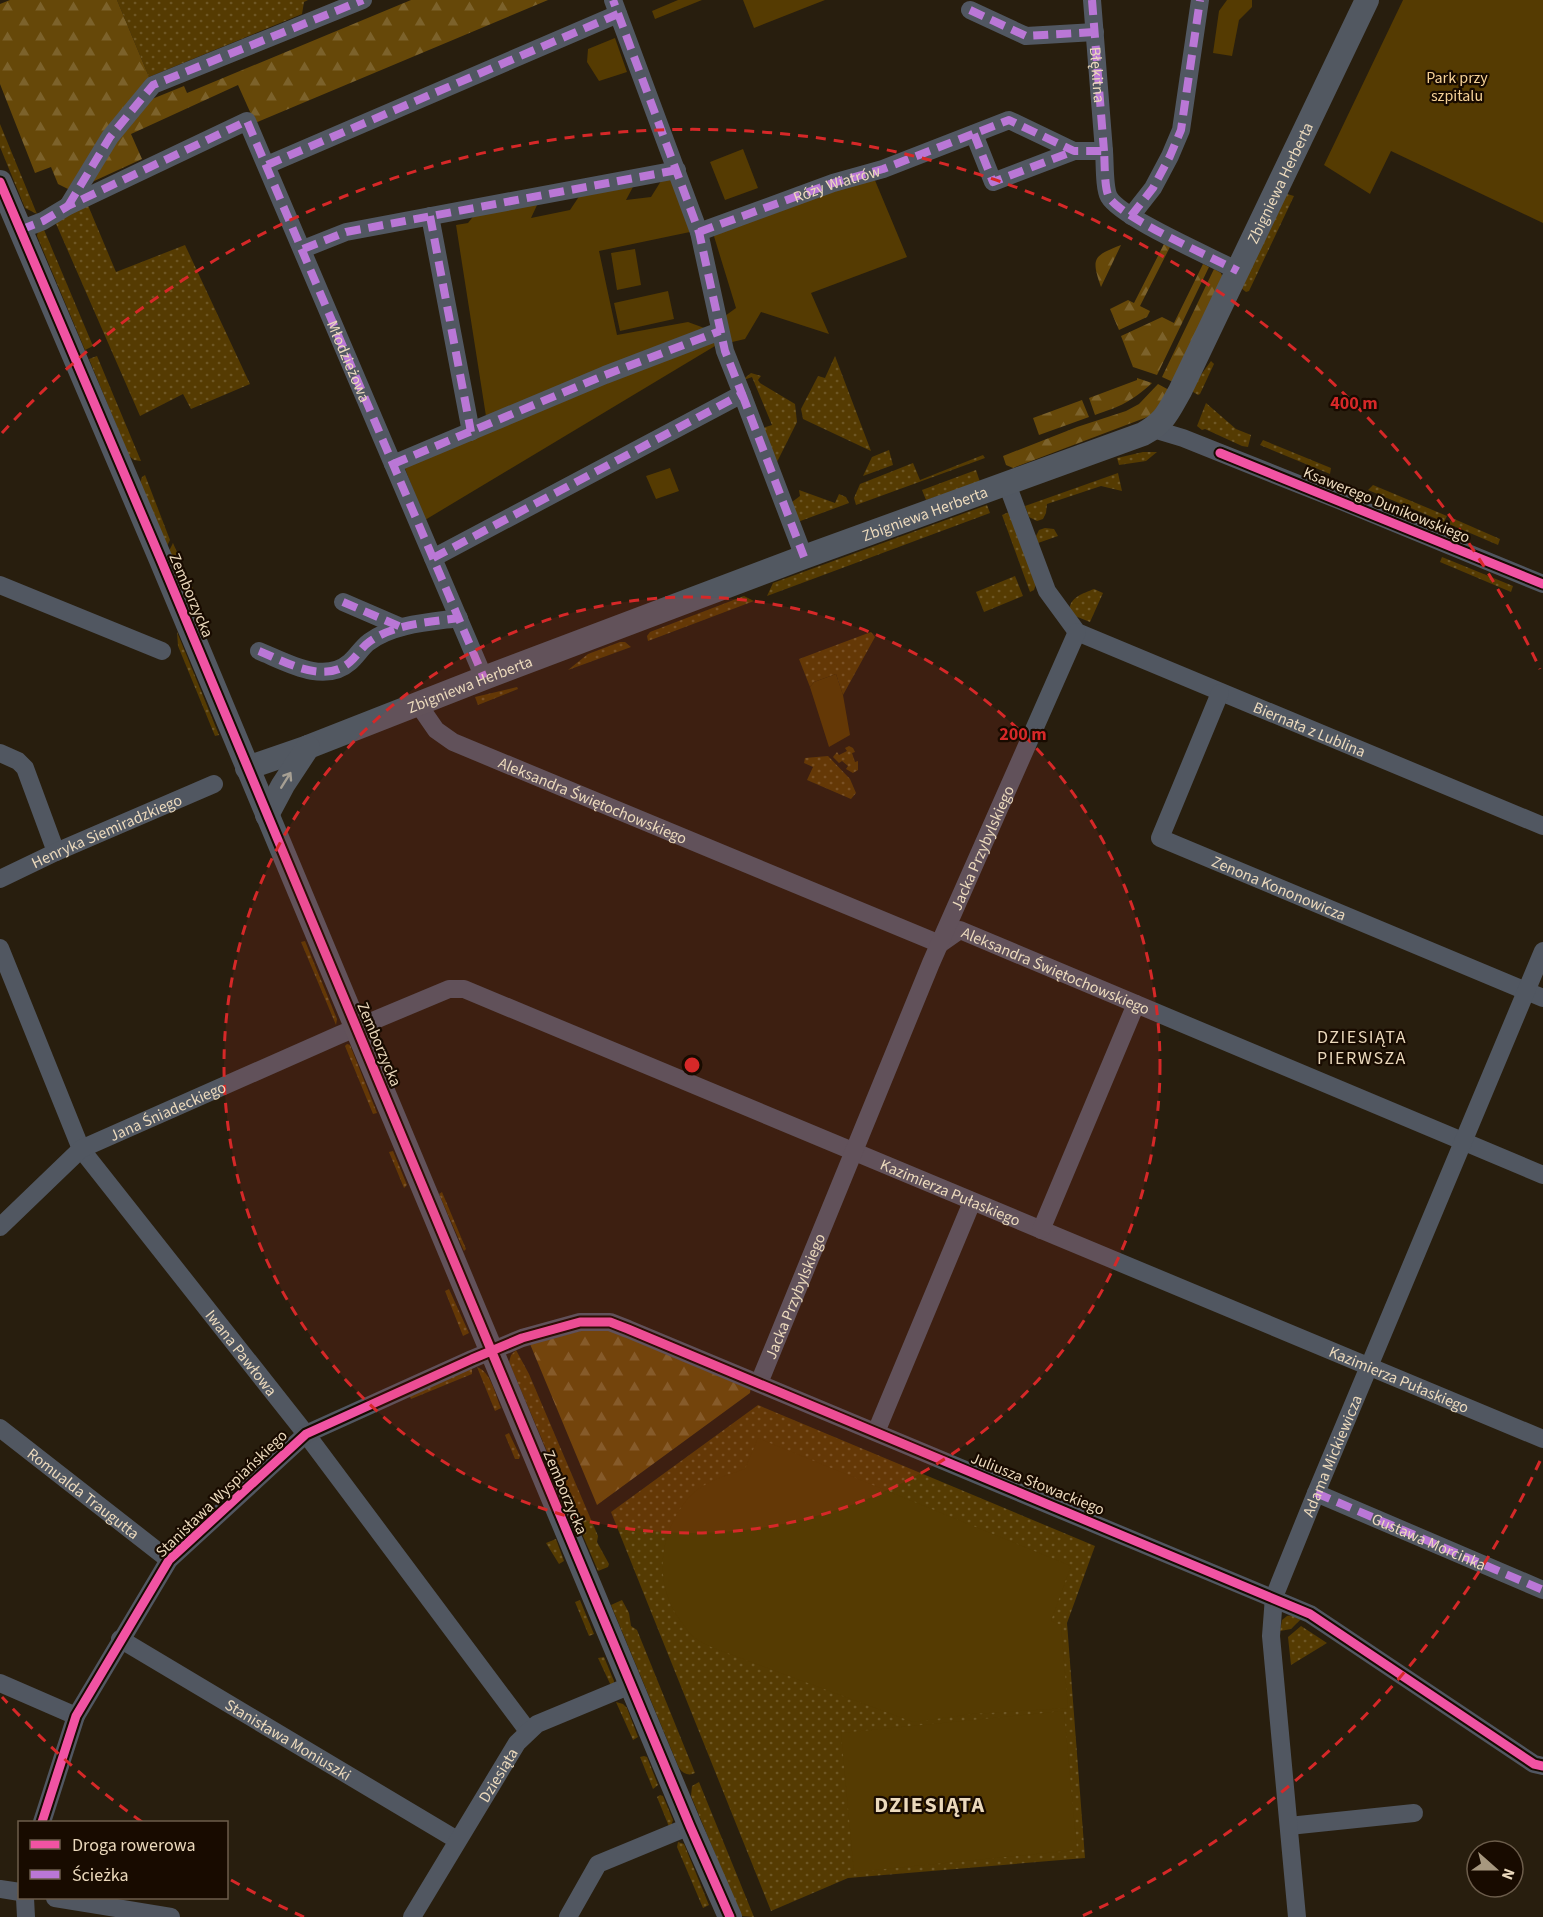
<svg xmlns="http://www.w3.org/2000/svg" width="1543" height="1917" viewBox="0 0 1543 1917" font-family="'Source Sans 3',sans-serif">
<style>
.grass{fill:url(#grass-dots)}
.forest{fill:url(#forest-firs)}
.park{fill:#553b02}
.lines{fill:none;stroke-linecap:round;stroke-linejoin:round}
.street{stroke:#515761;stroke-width:18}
.secondary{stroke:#525861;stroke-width:24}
.quiet{stroke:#ba77d6;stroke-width:8;stroke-dasharray:15 8;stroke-linecap:butt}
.cycleway-casing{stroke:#180b00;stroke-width:13}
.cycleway{stroke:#f153a3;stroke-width:9}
.oneway{stroke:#a69f93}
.ring{fill:none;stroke:#d62828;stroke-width:3;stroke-dasharray:10 8}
.labels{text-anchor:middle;stroke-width:4.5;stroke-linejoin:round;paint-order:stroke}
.street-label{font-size:16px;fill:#ebd9bc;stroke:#180b00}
.park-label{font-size:16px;fill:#f6d297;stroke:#180b00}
.neighbourhood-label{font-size:18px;letter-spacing:1.5px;fill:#ebd9bc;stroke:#180b00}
.district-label{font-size:22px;font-weight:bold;letter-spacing:1.5px;fill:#ebd9bc;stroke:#180b00}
.centre{fill:#d62828;stroke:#180b00;stroke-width:3}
.ring-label{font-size:18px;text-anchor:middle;font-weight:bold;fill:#d62828;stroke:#180b00;stroke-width:4.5;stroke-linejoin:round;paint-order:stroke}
</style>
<defs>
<pattern id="grass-dots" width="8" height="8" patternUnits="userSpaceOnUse" patternTransform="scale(1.5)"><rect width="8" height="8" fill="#553b02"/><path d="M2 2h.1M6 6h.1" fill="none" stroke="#6e5725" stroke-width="1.8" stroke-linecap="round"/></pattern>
<pattern id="forest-firs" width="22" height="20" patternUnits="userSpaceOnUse" patternTransform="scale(1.5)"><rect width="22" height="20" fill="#664809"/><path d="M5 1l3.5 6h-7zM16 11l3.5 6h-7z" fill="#7c622b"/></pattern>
</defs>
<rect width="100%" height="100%" fill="#281e0e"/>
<path class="grass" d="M117 0H308L304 2 302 14 149 77Z
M0 124 37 214 25 208 0 147Z
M1287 194 1294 196 1249 291 1246 292 1241 288Z
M87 203 116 272 185 245 250 384 191 409 183 394 140 416 54 219Z
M42 225 93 346 85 350 37 236 38 230Z
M97 356 141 461 134 460 129 456 89 359Z
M835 356 871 451 803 419 801 409 818 376 825 378Z
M1211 361 1214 364 1200 394 1198 395 1190 390Z
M751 373 761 376 758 380 760 383 795 404 797 422 777 462 760 429 772 425 752 377 741 381Z
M1206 403 1236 429 1251 435 1248 447 1242 446 1205 429 1202 430 1197 426Z
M1263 440 1331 468 1330 474 1260 445Z
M889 450 893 465 863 476 872 457Z
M1143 452H1157L1146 461 1119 465 1117 458Z
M983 455 985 458 856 505 854 498 860 484 913 463 920 480Z
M976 470 980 482 926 500 922 490Z
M1118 473 1122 491 1101 486 1047 504 1046 513 1043 519 1037 521 1029 517 1025 506Z
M145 475 170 540 167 546 140 483 142 477Z
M1373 485 1447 516 1444 522 1368 490Z
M799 490 835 503 839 494 846 497 849 503 795 523 788 505 800 496Z
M987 505 990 513 767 596 773 583Z
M1009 512 1036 584 1034 590 1030 592 1002 515Z
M1452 518 1500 539 1498 545 1449 524Z
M1045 528 1054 529 1058 536 1038 543 1036 536 1039 530Z
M173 543 201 607 198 608 190 599 169 551Z
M1442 557 1513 586 1511 592 1440 562Z
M1015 576 1023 596 984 612 976 592Z
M1094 589 1103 593 1090 622 1070 614C1067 598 1082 594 1094 589Z
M744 596 754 601 648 641 647 636 650 632Z
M177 632 219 735 215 736 178 646Z
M871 632 875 637 843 695 836 674 814 682 810 687 799 659Z
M620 642H625L631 647 568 670 588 654Z
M517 687 518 689 478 705 475 697Z
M849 746 853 748 855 752 852 753 855 762 858 761V770L853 773 846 769 848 766 842 761 839 763 833 757 837 752 839 755 847 751 845 748Z
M828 756 850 779 856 793 851 799 807 780 813 767 804 763 805 758Z
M305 941 337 1019 336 1025 301 942Z
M347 1044 350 1045 377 1113 373 1114 345 1046Z
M393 1151 407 1185 404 1188 389 1152Z
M442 1192 466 1249 464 1251 439 1194Z
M449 1289 469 1333 463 1336 445 1291Z
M516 1350 529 1374 598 1536 597 1542 609 1564 608 1567 598 1571 509 1362 511 1355Z
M472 1367V1374L411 1399 408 1393Z
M477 1367C491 1372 495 1394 501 1408L495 1411Z
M758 1405 1095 1546 1067 1623 1085 1858 848 1878 771 1911 611 1512Z
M509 1433 520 1456 519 1459H515L505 1435Z
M556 1539 564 1561 559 1564 546 1543Z
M580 1600 594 1634 589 1636 575 1602Z
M622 1600 629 1613 631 1626 637 1630 695 1773C689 1776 683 1774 679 1768L611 1605Z
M1293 1615 1301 1619 1291 1629 1280 1631 1282 1620 1287 1616Z
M1301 1626 1327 1643 1291 1665 1288 1637Z
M604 1657 614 1681 613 1690 598 1658Z
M616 1702 623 1704 627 1708 638 1737 633 1740Z
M644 1756 647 1757 658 1785 653 1789 640 1757Z
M699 1782 754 1917 741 1916 691 1796 692 1786Z
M660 1795 663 1796 673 1820 670 1829 657 1797Z
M678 1842 684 1844 709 1905 703 1908 677 1847Z"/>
<path class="forest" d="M10 0H117L149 77 105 131 70 190 58 184 51 167 35 173 0 84V4Z
M411 0H548L255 123 238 85 131 134 142 159 92 182 119 137 152 99 184 86 187 93Z
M1164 244 1170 247 1140 306 1150 311 1147 317 1119 330 1110 309 1128 300 1134 303Z
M1121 245 1101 287C1091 258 1093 256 1121 245Z
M1203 264 1209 267 1157 375 1133 367 1121 336 1162 317 1174 323Z
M1214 269 1221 273 1223 278 1173 382 1162 377Z
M1137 378 1152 383C1131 402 1121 406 1095 415L1089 398 1137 380Z
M1158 384 1169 390 1166 397 1150 416 1013 468 1006 465 1003 456 1077 427 1126 411 1139 404Z
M1082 400 1089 417 1039 435 1033 418Z
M584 1330H610L751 1386 750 1393 597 1505 530 1344Z"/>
<path class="park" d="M678 0H702L655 19 652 11Z
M743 0H825L754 28Z
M1227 0H1252V7L1239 20 1232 56 1213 53 1219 11Z
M1403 0H1543V223L1391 151 1370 194 1324 165Z
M615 38 627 72 599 81 587 62 588 49Z
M743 149 758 188 725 200 710 162Z
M675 177 690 232 599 251 617 335 688 322 707 329 736 308 713 233 874 178 907 257 811 293 829 334 761 312 745 339 715 346 425 520 404 466 488 429 456 225 468 223 475 214 538 203 531 218 570 210 580 195 634 185 626 200 651 197 661 181Z
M635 249 641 285 617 290 611 253Z
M668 291 674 319 620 331 614 303Z
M670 468 679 491 656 499 646 476Z
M836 674 843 695 850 735 829 747 810 687 814 682Z
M758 1438 1071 1566 1051 1621 1061 1625 1068 1708 972 1714 913 1722 711 1647C706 1644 700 1642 695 1638 690 1635 687 1629 683 1624 654 1589 657 1537 686 1501 700 1483 724 1476 745 1469Z
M1064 1711 1077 1850 854 1872 841 1733Z"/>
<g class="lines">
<g class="street">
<path id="s1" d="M1092 0 1104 151"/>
<path d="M970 10 1026 36 1095 32"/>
<path d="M974 134 993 182 1074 151"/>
<path d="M267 165 618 14"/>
<path d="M68 206 110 137 153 85 363 0"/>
<path d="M430 216 471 432"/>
<path d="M1131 216 1153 188 1170 156 1181 130 1200 0"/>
<path d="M20 230 43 221 68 206 247 121 484 678"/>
<path d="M699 232 833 183 883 169 1009 120 1074 151H1104C1105 162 1104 188 1109 197 1121 218 1212 257 1238 271"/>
<path d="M303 249 346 232 677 170"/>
<path d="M742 394 804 557"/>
<path d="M1153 429 1183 438 1341 501 1543 584"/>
<path d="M393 464 605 375 720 331"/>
<path id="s2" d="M1007 484 1047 591 1077 632 1543 826"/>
<path d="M433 558 742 394 725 351 699 232 613 0"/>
<path d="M0 585 162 651"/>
<path d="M343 602 401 627"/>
<path d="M259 651C286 662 324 685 350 662 357 656 362 647 369 642 393 624 430 622 459 618"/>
<path id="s3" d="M1220 693 1160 838 1543 998"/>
<path id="s4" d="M418 704 436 730 453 742 940 944 960 930 1543 1175"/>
<path d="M0 753 18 761 25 768 56 852"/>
<path id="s5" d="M0 879 56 852 214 784"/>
<path id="s6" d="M0 948 81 1149 306 1434 528 1731"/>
<path id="s7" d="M0 1227 81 1149 339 1035 449 989H464L1543 1439"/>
<path d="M1041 1230 1136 1004"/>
<path id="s8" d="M759 1383 931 963 1077 632"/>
<path id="s9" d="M0 1428 169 1560"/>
<path d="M876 1432 972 1202"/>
<path id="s10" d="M1316 1493 1543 1590"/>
<path id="s11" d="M120 1639 457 1840"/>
<path d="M0 1683 76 1716"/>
<path d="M42 1822 76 1716 169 1560 306 1434 472 1359 522 1338 580 1322H610L628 1329 1310 1614 1534 1764 1543 1766"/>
<path d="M1289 1826 1414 1813"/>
<path d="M0 1889 20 1892"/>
<path d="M25 1898 26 1917"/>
<path d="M55 1898 171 1917"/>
<path id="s12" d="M412 1917 517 1743 537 1724 631 1685"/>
<path d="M568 1917 598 1864 690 1826"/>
<path id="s13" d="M1297 1917 1271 1636 1274 1597 1316 1493 1543 951"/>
</g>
<g class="secondary">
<path d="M0 182 161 560 690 1826 730 1917"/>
<path id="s14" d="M247 768 308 747 484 678 804 557 1143 434C1165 422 1168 412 1180 391L1367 0"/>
<path d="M267 815 283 785 308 747"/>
</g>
<g class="quiet">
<path d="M1092 0 1104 151"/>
<path d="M970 10 1026 36 1095 32"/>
<path d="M974 134 993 182 1074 151"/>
<path d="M267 165 618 14"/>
<path d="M68 206 110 137 153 85 363 0"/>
<path d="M430 216 471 432"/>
<path d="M1131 216 1153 188 1170 156 1181 130 1200 0"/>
<path id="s15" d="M20 230 43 221 68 206 247 121 484 678"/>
<path id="s16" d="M699 232 833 183 883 169 1009 120 1074 151H1104C1105 162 1104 188 1109 197 1121 218 1212 257 1238 271"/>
<path d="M303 249 346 232 677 170"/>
<path d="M742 394 804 557"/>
<path d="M393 464 605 375 720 331"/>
<path d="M433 558 742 394 725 351 699 232 613 0"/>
<path d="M343 602 401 627"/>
<path d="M259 651C286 662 324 685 350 662 357 656 362 647 369 642 393 624 430 622 459 618"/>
<path d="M1316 1493 1543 1590"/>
</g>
<g class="cycleway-casing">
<path id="cycleway" d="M0 182 161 560 690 1826 730 1917
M1220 453 1543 584
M42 1822 76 1716 169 1560 306 1434 472 1359 522 1338 580 1322H610L628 1329 1310 1614 1534 1764 1543 1766"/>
</g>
<use href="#cycleway" class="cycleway"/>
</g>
<defs><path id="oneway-shaft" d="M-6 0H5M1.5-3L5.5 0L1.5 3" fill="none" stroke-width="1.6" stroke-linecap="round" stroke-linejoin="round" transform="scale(1.5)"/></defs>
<use class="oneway" href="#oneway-shaft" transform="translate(286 780) rotate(-58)"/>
<circle cx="692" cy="1065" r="468" fill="#d62828" fill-opacity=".12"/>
<g class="ring">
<circle cx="692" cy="1065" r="468"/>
<path d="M1540 1461A936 936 0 0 1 1080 1917M304 1917A936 936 0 0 1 231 1880M142 1822A936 936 0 0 1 2 1697M2 433A936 936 0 0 1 1540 669"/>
</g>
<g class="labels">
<g class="street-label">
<text dy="6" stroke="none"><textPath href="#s1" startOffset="75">Błękitna</textPath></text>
<text dy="6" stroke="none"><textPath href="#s14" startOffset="1245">Zbigniewa Herberta</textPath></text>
<text dy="6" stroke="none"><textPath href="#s16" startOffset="146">Róży Wiatrów</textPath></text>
<text dy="6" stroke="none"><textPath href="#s15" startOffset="513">Młodzieżowa</textPath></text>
<text transform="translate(1387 504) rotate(22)" y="6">Ksawerego Dunikowskiego</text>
<text dy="6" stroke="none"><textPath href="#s14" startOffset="724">Zbigniewa Herberta</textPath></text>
<text transform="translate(192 595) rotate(67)" y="6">Zemborzycka</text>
<text dy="6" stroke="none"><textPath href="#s14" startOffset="238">Zbigniewa Herberta</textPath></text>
<text dy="6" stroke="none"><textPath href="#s2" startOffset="417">Biernata z Lublina</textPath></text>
<text dy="6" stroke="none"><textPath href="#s4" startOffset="204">Aleksandra Świętochowskiego</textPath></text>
<text dy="6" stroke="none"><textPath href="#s5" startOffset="117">Henryka Siemiradzkiego</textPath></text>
<text dy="6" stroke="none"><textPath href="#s8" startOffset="580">Jacka Przybylskiego</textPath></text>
<text dy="6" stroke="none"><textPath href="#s3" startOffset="286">Zenona Kononowicza</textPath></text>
<text dy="6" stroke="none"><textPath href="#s4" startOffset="708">Aleksandra Świętochowskiego</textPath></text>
<text transform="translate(380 1044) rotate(67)" y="6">Zemborzycka</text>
<text dy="6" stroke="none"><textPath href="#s7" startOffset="207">Jana Śniadeckiego</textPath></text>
<text dy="6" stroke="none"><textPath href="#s7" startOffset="1056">Kazimierza Pułaskiego</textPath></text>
<text dy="6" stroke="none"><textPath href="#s8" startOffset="94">Jacka Przybylskiego</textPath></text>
<text dy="6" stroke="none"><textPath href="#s6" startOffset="476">Iwana Pawłowa</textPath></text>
<text dy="6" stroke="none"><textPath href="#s7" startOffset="1542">Kazimierza Pułaskiego</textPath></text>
<text dy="6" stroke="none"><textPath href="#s13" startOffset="474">Adama Mickiewicza</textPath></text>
<text transform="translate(1038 1483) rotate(22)" y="6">Juliusza Słowackiego</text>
<text transform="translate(566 1492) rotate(67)" y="6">Zemborzycka</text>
<text transform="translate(221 1493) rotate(-44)" y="6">Stanisława Wyspiańskiego</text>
<text dy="6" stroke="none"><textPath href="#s9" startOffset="106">Romualda Traugutta</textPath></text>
<text dy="6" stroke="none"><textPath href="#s10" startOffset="123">Gustawa Morcinka</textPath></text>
<text dy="6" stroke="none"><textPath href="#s11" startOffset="196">Stanisława Moniuszki</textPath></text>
<text dy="6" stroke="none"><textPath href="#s12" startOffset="166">Dziesiąta</textPath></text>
</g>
<g class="park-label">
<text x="1457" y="83">Park przy<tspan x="1457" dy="18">szpitalu</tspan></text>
</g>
<g class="neighbourhood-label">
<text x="1362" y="1043">DZIESIĄTA<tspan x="1362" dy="21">PIERWSZA</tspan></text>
</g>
<g class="district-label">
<text x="930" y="1812">DZIESIĄTA</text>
</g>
</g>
<circle cx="692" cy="1065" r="9" class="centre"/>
<g class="ring-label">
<text x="1354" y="409">400 m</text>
<text x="1023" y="740">200 m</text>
</g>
<rect x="18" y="1821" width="210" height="78" fill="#180b00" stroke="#6c5d4b" stroke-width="1.5"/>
<rect x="30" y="1840" width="30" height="9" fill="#f153a3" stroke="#6c5d4b" stroke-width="1.5"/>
<text x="72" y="1851" font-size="18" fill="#ebd9bc">Droga rowerowa</text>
<rect x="30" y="1870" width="30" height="9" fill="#ba77d6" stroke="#6c5d4b" stroke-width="1.5"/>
<text x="72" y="1881" font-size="18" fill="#ebd9bc">Ścieżka</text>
<g transform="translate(1495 1869) rotate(111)"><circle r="28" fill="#180b00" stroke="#6c5d4b" stroke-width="1.5"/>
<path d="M0-4.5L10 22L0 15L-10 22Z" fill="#a7987f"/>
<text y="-9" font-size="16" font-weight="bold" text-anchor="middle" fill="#ebd9bc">N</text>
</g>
</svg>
